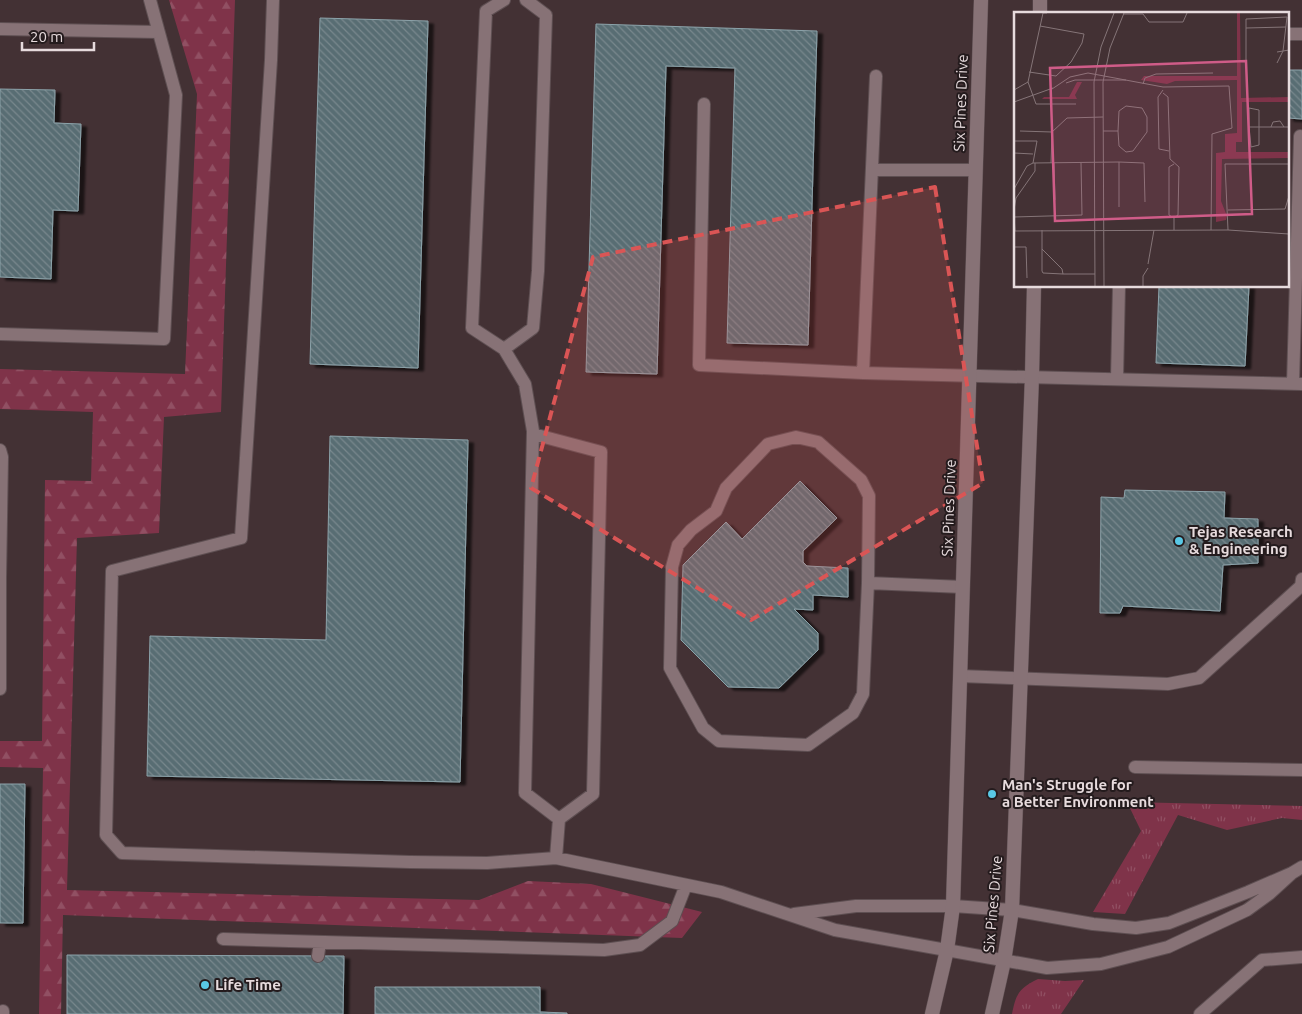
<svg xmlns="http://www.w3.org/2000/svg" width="1302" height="1014" viewBox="0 0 1302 1014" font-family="Ubuntu,sans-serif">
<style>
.grass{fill:url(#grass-tufts)}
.forest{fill:url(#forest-firs)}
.building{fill:url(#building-back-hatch);stroke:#8ca3aa;filter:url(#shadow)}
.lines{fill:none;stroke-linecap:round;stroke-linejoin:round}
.service-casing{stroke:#5e4f52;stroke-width:14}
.tertiary-casing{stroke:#5e4f52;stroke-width:15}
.service{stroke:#877276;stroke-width:12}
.tertiary{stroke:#877276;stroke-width:14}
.marked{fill:#da5555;fill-opacity:0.2;stroke:#da5555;stroke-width:4;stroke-dasharray:10 6;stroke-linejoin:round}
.poi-dot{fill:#59c8e5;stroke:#241b1d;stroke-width:2}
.labels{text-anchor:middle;stroke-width:4;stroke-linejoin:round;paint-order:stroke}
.street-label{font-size:15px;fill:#e7dbdd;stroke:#241b1d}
.poi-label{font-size:15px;font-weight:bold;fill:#e7dbdd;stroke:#241b1d;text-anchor:start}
.inset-road{fill:none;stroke:#857578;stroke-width:1}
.view{fill:#cf5c88;fill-opacity:0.15;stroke:#cf5c88;stroke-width:2.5}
.inset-edge{fill:none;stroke:#e7dbdd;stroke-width:2.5}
</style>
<defs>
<pattern id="grass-tufts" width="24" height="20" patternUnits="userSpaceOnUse" patternTransform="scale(1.25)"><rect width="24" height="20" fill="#7f3349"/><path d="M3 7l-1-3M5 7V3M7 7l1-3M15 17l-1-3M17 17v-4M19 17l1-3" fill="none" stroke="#915063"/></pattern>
<pattern id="forest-firs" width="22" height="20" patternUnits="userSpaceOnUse" patternTransform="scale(1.25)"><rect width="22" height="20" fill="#7f3349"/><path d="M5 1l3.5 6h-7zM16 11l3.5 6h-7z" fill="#915063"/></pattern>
<pattern id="building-back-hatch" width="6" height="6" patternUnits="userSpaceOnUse" patternTransform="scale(1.25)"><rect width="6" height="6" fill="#586d73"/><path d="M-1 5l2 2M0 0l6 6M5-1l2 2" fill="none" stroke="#78888d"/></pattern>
<filter id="shadow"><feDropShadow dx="5.5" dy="3" stdDeviation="1" flood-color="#0009"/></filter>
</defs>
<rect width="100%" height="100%" fill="#433134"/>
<path class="grass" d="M1127 802 1302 806V820L1282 818 1227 830 1178 815 1125 914 1093 912 1141 831Z
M1038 979 1065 981 1084 980 1061 1014H1012C1016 994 1019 988 1038 979Z"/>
<path class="forest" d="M169 0H235L221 412 164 417 159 533 77 538 67 890 479 900 528 881 591 884 702 912 682 938 63 915 61 1014H39L43 768 0 767V741H42L45 480 91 481 93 412 0 409V369L185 374 197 94Z"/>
<path class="building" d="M320 18 428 21 418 368 310 364Z
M596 24 817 31 808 345 727 343 735 68 666 66 657 374 586 372Z
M1288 70H1302V119L1288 118Z
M0 89 55 90 54 123 81 124 78 211 53 210 51 279 0 277Z
M1159 286H1249L1245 366 1156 363Z
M330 436 468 440 460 782 147 776 150 636 326 640Z
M800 481 837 518 803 551V562L807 566 848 568V597L813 595V610L794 609 818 633V650L779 688 728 687 681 640 683 565 726 522 742 539Z
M1125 490 1225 492 1224 518 1258 519V563L1223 565 1220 611 1123 606 1120 613H1100L1101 497 1124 498Z
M0 784H25L23 923H0Z
M67 955 344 956 343 1014H67Z
M375 987H540V1012L567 1013V1014H375Z"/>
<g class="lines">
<g class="service-casing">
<path id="service" d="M273 0 271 60 241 538 112 571 106 835 122 853 410 862 487 863 556 858 721 892 835 930 1047 968 1101 964 1168 947 1247 910 1269 894 1292 873
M504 0 486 11 472 328 504 349 525 384 533 431 525 793 559 819
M0 29 158 32
M1288 34H1302
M876 76 863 373 1302 384
M704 104 699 365 863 373
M872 170H975
M0 334 164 339 176 95 150 0
M504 349 533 328 538 271 546 15 526 0
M1117 379 1119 286
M1293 384 1300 136
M533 434 601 452 593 794 559 819 556 858
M0 450 2 457 0 579
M0 579V689
M868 583 863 694 853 713 808 745 719 741 703 728 670 668 672 567 678 545 691 530 716 511 726 488 768 444 796 437 818 442 861 480 869 496 868 583 963 587
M960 676 1168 684 1199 678 1301 586 1302 579
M1135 767 1302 770
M794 914 856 906H953L1012 910 1093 924 1136 928 1169 923 1248 892 1292 873 1302 867
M223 939 604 950 640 945 672 921 686 885
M318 956 320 942
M3 1014V1011
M1200 1014 1262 960 1302 957"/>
</g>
<g class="tertiary-casing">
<path id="tertiary" d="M1040 14V0
M932 1014 947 950 953 906 981 0
M992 1014 1004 961 1012 910 1032 376 1034 286"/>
</g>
<use href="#service" class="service"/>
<use href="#tertiary" class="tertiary"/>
</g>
<path class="marked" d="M935 187 983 483 751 620 531 488 593 257Z"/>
<g class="poi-dot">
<circle cx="1179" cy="541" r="5"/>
<circle cx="992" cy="794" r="5"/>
<circle cx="205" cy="985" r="5"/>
</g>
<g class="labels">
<g class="street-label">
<text transform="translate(961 103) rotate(-88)" y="5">Six Pines Drive</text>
<text transform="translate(949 508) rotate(-88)" y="5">Six Pines Drive</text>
<text transform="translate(993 904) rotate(-85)" y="5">Six Pines Drive</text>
</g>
<g class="poi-label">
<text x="1189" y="537">Tejas Research<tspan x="1189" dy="17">&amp; Engineering</tspan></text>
<text x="1002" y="790">Man's Struggle for<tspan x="1002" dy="17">a Better Environment</tspan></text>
<text x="215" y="990">Life Time</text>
</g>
</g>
<g transform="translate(1014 12)">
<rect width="275" height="275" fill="#433134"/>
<path d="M63 70H68L61 83 63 87H28L30 85H55Z" fill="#7f3349"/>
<path d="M223 1H226L227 86 275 85V90H228V130H222V140H275V146L208 147 207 189 213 204 212 208 202 210V141L211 140V122L223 121V68L161 69 153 72 127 68 130 64H223Z" fill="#7f3349"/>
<path class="inset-road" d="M33 1H29L14 70 22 92H62M109 2H129L135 10H169L173 1M232 16 272 15M232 49V7L273 5 269 39 263 40M263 51 269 39 275 38M15 60 42 64 57 50 68 31 70 22 26 14M52 71 61 68H112M129 72 131 66 142 62 199 61M38 77 56 65 74 61 149 75 215 74 218 116 198 122 197 218M0 78 14 70M149 78 144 85 145 137 155 139M149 81 154 85 156 147 165 155 164 203 160 206V218M0 90 39 76M235 115 237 135 245 133V98L235 96V115H275M257 115 259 110 266 109 270 115M6 119 38 120M89 119H104L105 134 112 140 119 139 133 120V105L128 96 112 94 105 99 104 119M0 129H23L19 151M0 141 19 142M105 150 130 151 131 190M37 151 38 120 53 106 89 105M40 151 41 188M160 152 155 155V203L160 206M0 177 13 154 19 151 105 150V195M0 198 2 186 21 159V151M214 198 271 197 275 184M0 203 1 219M0 205 68 203 67 151M28 218V259L29 261 49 262 48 257 28 237M214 218 211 152H275M0 219 214 218 275 222M0 235H12L13 266M134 252 140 218M49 262H81M81 274 80 70 87 35 100 1M90 274 89 70 96 36 110 1M129 274V264L134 256"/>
<path class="view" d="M232 49 238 202 41 209 36 56Z"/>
<rect width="275" height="275" class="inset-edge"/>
</g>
<path d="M22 42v8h72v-8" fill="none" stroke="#e7dbdd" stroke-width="2.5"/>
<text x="30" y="42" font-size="15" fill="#e7dbdd" stroke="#241b1d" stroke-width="4" paint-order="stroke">20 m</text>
</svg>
